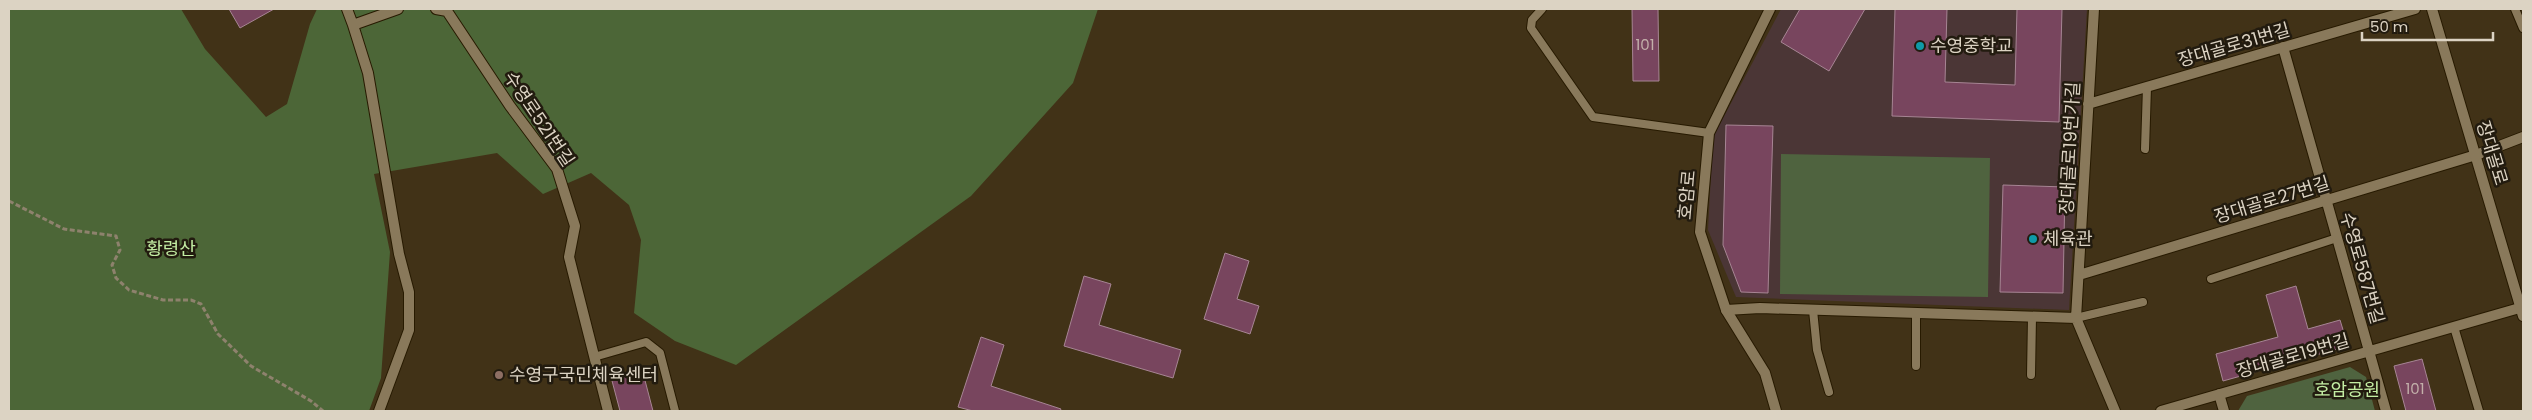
<svg xmlns="http://www.w3.org/2000/svg" width="2532" height="420" viewBox="0 0 2532 420" font-family="Poppins,'Noto Sans KR',sans-serif">
<style>
.education{fill:#4b3636}
.green{fill:#4f633f}
.forest{fill:#4c6637}
.building{fill:#78455e;stroke:#a78594}
.lines{fill:none;stroke-linecap:round;stroke-linejoin:round}
.service-casing{stroke:#271a00;stroke-width:10}
.minor-casing{stroke:#271a00;stroke-width:12}
.tertiary-casing{stroke:#271a00;stroke-width:12}
.path{stroke:#8e826d;stroke-width:3;stroke-dasharray:5 2.5;stroke-linecap:butt}
.service{stroke:#89795b;stroke-width:8}
.minor{stroke:#89795b;stroke-width:10}
.tertiary{stroke:#89795b;stroke-width:10}
.culture-dot{fill:#0f9aa8;stroke:#221b0f;stroke-width:2}
.education-dot{fill:#8d6e63;stroke:#221b0f;stroke-width:2}
.labels{text-anchor:middle;stroke-width:5;stroke-linejoin:round;paint-order:stroke}
.number-label{font-size:15px;fill:#c3b0aa}
.street-label{font-size:18px;fill:#dcd3c3;stroke:#221b0f}
.poi-label{font-size:18px;fill:#dcd3c3;stroke:#221b0f;text-anchor:start}
.park-label{font-size:18px;fill:#c3eda3;stroke:#221b0f}
</style>
<rect width="100%" height="100%" fill="#413217"/>
<path class="education" d="M1781 9H2087L2069 310 1736 297 1708 230 1713 137Z"/>
<path class="green" d="M1781 154 1990 158 1988 297 1780 294Z
M2350 367 2366 377 2375 411H2238L2247 396Z"/>
<path class="forest" d="M9 9H181L205 49 266 117 287 104 310 24 317 9H1098L1073 83 971 196 736 365 675 341 634 313 641 240 629 205 591 173 543 194 497 153 374 174 390 252 381 378 369 411H9Z"/>
<path class="building" d="M229 9H274L240 28Z
M1632 9H1658L1659 81H1633Z
M1800 9H1865L1829 71 1781 42Z
M1895 9H1947L1945 82 2015 85 2017 9H2062L2059 122 1892 116Z
M1726 125 1773 126 1768 293 1741 292 1723 245Z
M2003 185 2065 187 2063 293 2000 292Z
M1225 253 1249 261 1237 299 1259 306 1250 334 1204 319Z
M1084 276 1111 284 1099 325 1181 350 1173 378 1064 346Z
M2296 286 2308 329 2340 320 2348 346 2223 381 2216 354 2278 337 2266 295Z
M981 337 1004 345 991 386 1061 409 1060 411H973L958 407Z
M2422 359 2436 411H2406L2394 366Z
M642 369 653 411H620L611 377Z"/>
<g class="lines">
<g class="service-casing">
<path id="service" d="M1542 9 1532 20 1531 28 1593 117 1709 133
M2515 9 2523 28
M2145 149 2147 87
M2211 279 2337 238
M1813 310 1817 350 1829 392
M2076 318 2143 302
M2454 327 2479 411
M594 357 646 342 660 353 675 411
M1916 366V313
M2031 375 2032 317"/>
</g>
<g class="minor-casing">
<path id="minor" d="M347 9 353 25 398 9
M436 9 447 11 510 106 557 169 575 226 569 257 608 411
M2094 9 2076 318 2115 411
M353 25 368 73 399 254 409 292V330L379 411
M2283 47 2386 411
M2088 104 2415 9
M2079 275 2476 155 2523 137
M1726 310 1760 308 2076 318
M2219 394 2224 411
M2161 411 2523 307"/>
</g>
<g class="tertiary-casing">
<path id="tertiary" d="M1770 9 1709 133 1700 232 1726 310 1765 373 1776 411
M2432 9 2523 316"/>
</g>
<path class="path" d="M9 201 64 229 116 236 120 250 112 265 116 278 129 290 163 300H191L201 304 218 334 251 366 311 401 323 411"/>
<use href="#service" class="service"/>
<use href="#minor" class="minor"/>
<use href="#tertiary" class="tertiary"/>
</g>
<g class="culture-dot">
<circle cx="1920" cy="46" r="5"/>
<circle cx="2033" cy="239" r="5"/>
</g>
<circle class="education-dot" cx="499" cy="375" r="5"/>
<g class="labels">
<g class="number-label">
<text x="1645" y="50">101</text>
<text x="2415" y="394">101</text>
</g>
<g class="street-label">
<text transform="translate(2234 45) rotate(-16)" y="6">장대골로31번길</text>
<text transform="translate(539 119) rotate(56)" y="6">수영로521번길</text>
<text transform="translate(2070 148) rotate(-87)" y="6">장대골로19번가길</text>
<text transform="translate(2492 153) rotate(73)" y="6">장대골로</text>
<text transform="translate(1687 195) rotate(-85)" y="6">호암로</text>
<text transform="translate(2272 200) rotate(-17)" y="6">장대골로27번길</text>
<text transform="translate(2362 268) rotate(74)" y="6">수영로587번길</text>
<text transform="translate(2293 356) rotate(-16)" y="6">장대골로19번길</text>
</g>
<g class="poi-label">
<text x="1930" y="52">수영중학교</text>
<text x="2043" y="245">체육관</text>
<text x="509" y="381">수영구국민체육센터</text>
</g>
<g class="park-label">
<text x="171" y="255">황령산</text>
<text x="2347" y="396">호암공원</text>
</g>
</g>
<rect width="2532" height="420" fill="none" stroke="#dcd3c3" stroke-width="20"/>
<path d="M2362 32v8h131v-8" fill="none" stroke="#dcd3c3" stroke-width="2.5"/>
<text x="2370" y="32" font-size="15" fill="#dcd3c3" stroke="#221b0f" stroke-width="4" paint-order="stroke">50 m</text>
</svg>
